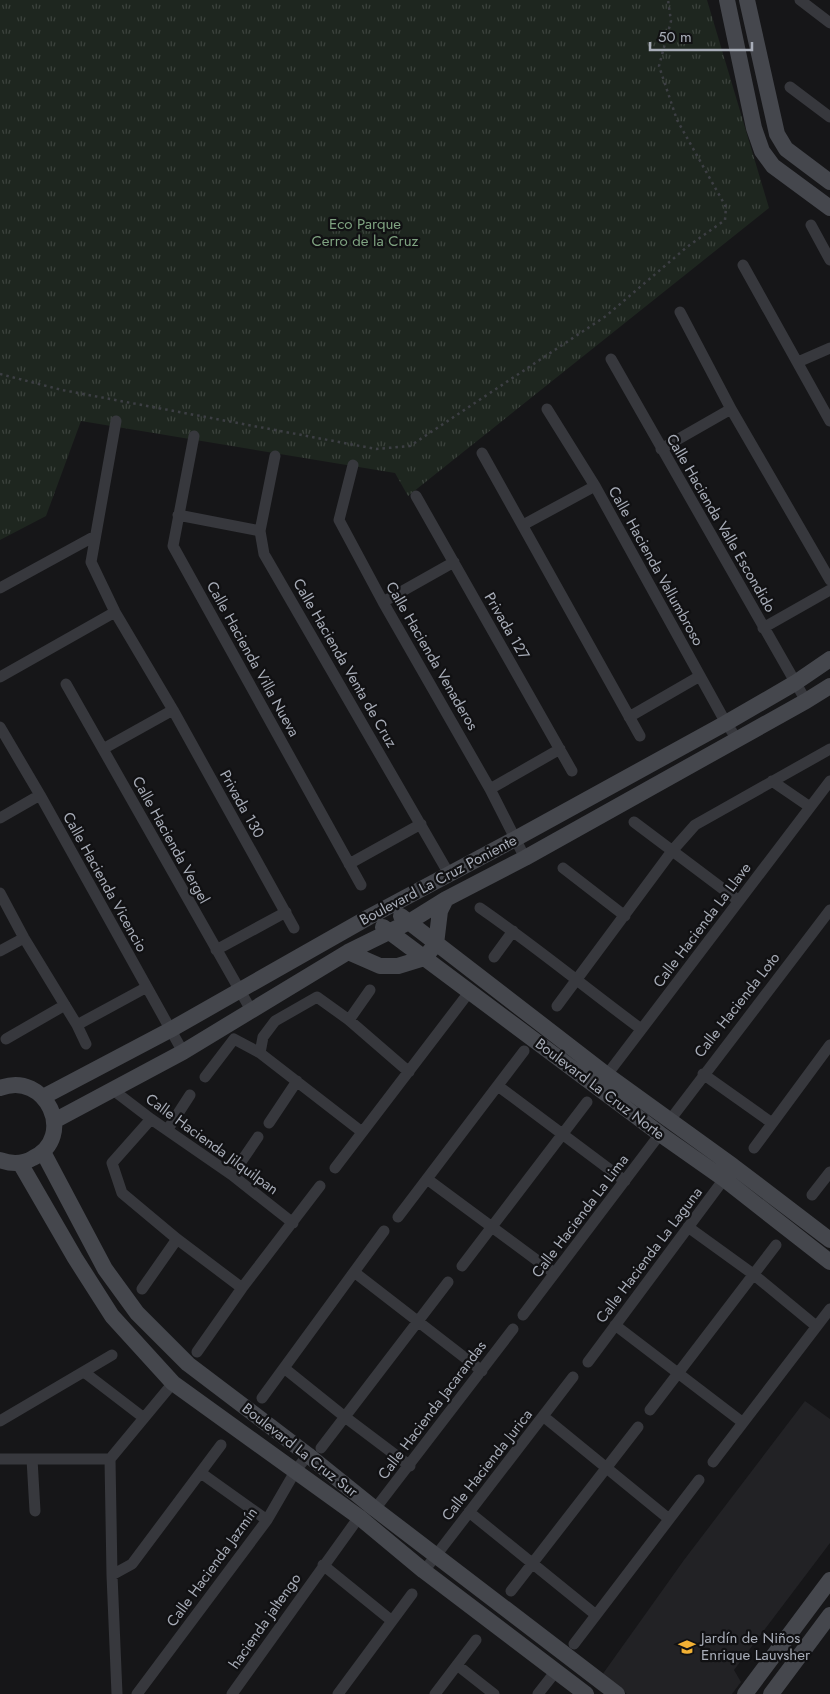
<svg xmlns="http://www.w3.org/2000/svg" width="830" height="1694" viewBox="0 0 830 1694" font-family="Jost,sans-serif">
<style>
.built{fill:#222225}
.grass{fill:url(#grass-tufts)}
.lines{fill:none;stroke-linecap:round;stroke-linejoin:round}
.path{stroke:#3d3f44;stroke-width:2.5;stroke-dasharray:2.5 4;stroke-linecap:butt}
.street{stroke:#37383d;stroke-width:11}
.secondary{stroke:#45474d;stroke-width:16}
.labels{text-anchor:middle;stroke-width:4.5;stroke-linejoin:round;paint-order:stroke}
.park-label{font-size:15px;fill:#7fa381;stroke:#111113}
.street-label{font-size:15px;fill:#a8adb8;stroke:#111113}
.poi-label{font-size:15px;fill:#a8adb8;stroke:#111113;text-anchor:start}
</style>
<defs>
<pattern id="grass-tufts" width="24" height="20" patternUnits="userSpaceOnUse" patternTransform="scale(1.25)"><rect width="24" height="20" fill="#1e261f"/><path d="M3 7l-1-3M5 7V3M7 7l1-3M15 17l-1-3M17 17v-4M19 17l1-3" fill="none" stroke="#3c433d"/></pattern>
</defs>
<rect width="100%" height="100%" fill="#161618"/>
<path class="built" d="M805 1401 830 1419V1543L734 1670 741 1682 732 1694H627L602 1675 684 1560Z"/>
<path class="grass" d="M0 0H707L769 208 408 496 395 473 81 421 46 516 0 540Z"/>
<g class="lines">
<path class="path" d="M0 374 62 390 376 449 410 446 606 316 687 247 725 220 726 207 677 120 659 66 671 21 668 0"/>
<path class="street" d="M800 0 830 23
M790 87 830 117
M811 225 830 260
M743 265 830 421
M680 312 731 409 830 580
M611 359 806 701
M798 362 830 348
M547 409 595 486 726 723 737 739
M116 421 91 562 115 612 173 710 294 928
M194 436 173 546 361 885
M661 449 731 409
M482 453 640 736
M275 456 260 531 264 554 449 874
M353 465 339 520 383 602 490 789 525 858
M416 496 572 771
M178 515 260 531
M523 525 595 486
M0 588 95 536
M383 602 454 562
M763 628 830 590
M0 677 115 612
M66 684 251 1010
M629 717 700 676
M0 727 40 795 183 1052
M103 749 173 710
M772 781 810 807
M490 789 560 749
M0 818 40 795
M634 822 739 901
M349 864 421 824
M563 868 625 916
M0 893 24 938 77 1025 86 1044
M480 908C535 946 587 989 641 1029
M216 950 286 912
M0 951 24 938
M494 957 513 931
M557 1006 672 851 695 825 830 749
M349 1020 370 990
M77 1025 147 987
M6 1039 65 1005
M260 1053 263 1037 275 1021 317 997 349 1020 409 1072
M703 1074 772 1123
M205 1077 234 1039 260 1053 362 1132
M603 1080 830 781
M498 1086 625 1181
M113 1090 151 1119 232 1175 293 1223
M151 1119 112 1163 122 1193 177 1239 242 1288
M670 1120 830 910
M269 1123 297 1081
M168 1129 190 1095
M754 1148 830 1045
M335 1168 470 991
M232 1175 258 1137
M427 1179 554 1273
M812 1195 830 1172
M398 1217 524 1051
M688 1227 753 1274 816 1326
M462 1266 587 1102
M354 1272 482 1371
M142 1289 177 1239
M523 1315 660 1134
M615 1325 742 1422
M197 1352 242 1288 320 1186
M588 1362 727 1175
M284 1368 345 1417 410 1466
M84 1372 144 1418
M262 1398 384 1231
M650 1410 776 1245
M543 1416 669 1519
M0 1421 112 1355
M321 1448 448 1282
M0 1459H110
M32 1459 35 1511
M110 1459 112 1575 117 1694
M110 1459 173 1383
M713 1462 830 1309
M201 1473 267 1520
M375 1509 513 1329
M469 1512 596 1615
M323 1565 392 1621
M424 1571 573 1377
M112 1575 132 1564 221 1445
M511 1591 638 1427
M574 1644 699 1480
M457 1665 494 1694
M137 1694 267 1520 296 1470 308 1455
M232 1694 359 1517
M338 1694 412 1594
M435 1694 476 1640
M538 1694 556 1671"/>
<path class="secondary" d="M727 0 754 128 762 151 773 166 830 208
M747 0 777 134 786 149 830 182
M401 916 607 1075 733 1166 830 1240
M383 927 660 1134 724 1179 830 1262
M348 952 380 966H398L424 958 436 944 440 911 446 899
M0 1088C46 1070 77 1137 33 1158 23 1164 11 1164 0 1160
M43 1097 170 1030 369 917 515 839 726 723 795 683 830 659
M54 1121 183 1052 348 952 409 922 446 899 525 858 806 701 830 686
M43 1152 105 1269 137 1313 188 1364 308 1455 375 1509 617 1694
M20 1163 75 1258 112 1316 173 1383 359 1517 424 1571 586 1694
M745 1694 830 1580
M771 1694 830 1615"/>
</g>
<defs>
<g id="school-bare" transform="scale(1.35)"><path d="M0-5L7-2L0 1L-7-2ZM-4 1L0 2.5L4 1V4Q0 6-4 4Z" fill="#f2b134" stroke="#111113" stroke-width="2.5" paint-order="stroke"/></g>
</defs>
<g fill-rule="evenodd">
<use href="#school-bare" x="687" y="1647"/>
</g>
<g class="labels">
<g class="park-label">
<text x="365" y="229">Eco Parque<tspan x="365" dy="17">Cerro de la Cruz</tspan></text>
</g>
<g class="street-label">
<text transform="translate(721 523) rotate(60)" y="5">Calle Hacienda Valle Escondido</text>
<text transform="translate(656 566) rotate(61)" y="5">Calle Hacienda Vallumbroso</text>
<text transform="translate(507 626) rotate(60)" y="5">Privada 127</text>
<text transform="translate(432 656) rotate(60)" y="5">Calle Hacienda Venaderos</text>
<text transform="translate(253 659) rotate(61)" y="5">Calle Hacienda Villa Nueva</text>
<text transform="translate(345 663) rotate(60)" y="5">Calle Hacienda Venta de Cruz</text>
<text transform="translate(242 804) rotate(61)" y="5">Privada 130</text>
<text transform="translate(171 840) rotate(61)" y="5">Calle Hacienda Vergel</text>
<text transform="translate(438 880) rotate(-28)" y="5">Boulevard La Cruz Poniente</text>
<text transform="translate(105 882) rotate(61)" y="5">Calle Hacienda Vicencio</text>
<text transform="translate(702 925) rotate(-53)" y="5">Calle Hacienda La Llave</text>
<text transform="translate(737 1005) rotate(-52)" y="5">Calle Hacienda Loto</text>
<text transform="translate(600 1089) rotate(37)" y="5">Boulevard La Cruz Norte</text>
<text transform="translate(212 1144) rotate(36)" y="5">Calle Hacienda Jilquilpan</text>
<text transform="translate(580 1216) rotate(-53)" y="5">Calle Hacienda La Lima</text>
<text transform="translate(649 1255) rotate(-53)" y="5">Calle Hacienda La Laguna</text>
<text transform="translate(432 1410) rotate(-53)" y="5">Calle Hacienda Jacarandas</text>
<text transform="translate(300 1450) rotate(38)" y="5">Boulevard La Cruz Sur</text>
<text transform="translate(487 1465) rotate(-52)" y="5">Calle Hacienda Jurica</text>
<text transform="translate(212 1567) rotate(-54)" y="5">Calle Hacienda Jazmín</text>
<text transform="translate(265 1621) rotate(-55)" y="5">hacienda jaltengo</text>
</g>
<g class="poi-label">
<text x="701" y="1643">Jardín de Niños<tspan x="701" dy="17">Enrique Lauvsher</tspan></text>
</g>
</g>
<path d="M650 42v8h102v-8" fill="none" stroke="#a8adb8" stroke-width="2.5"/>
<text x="658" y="42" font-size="15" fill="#a8adb8" stroke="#111113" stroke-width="4" paint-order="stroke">50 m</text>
</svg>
